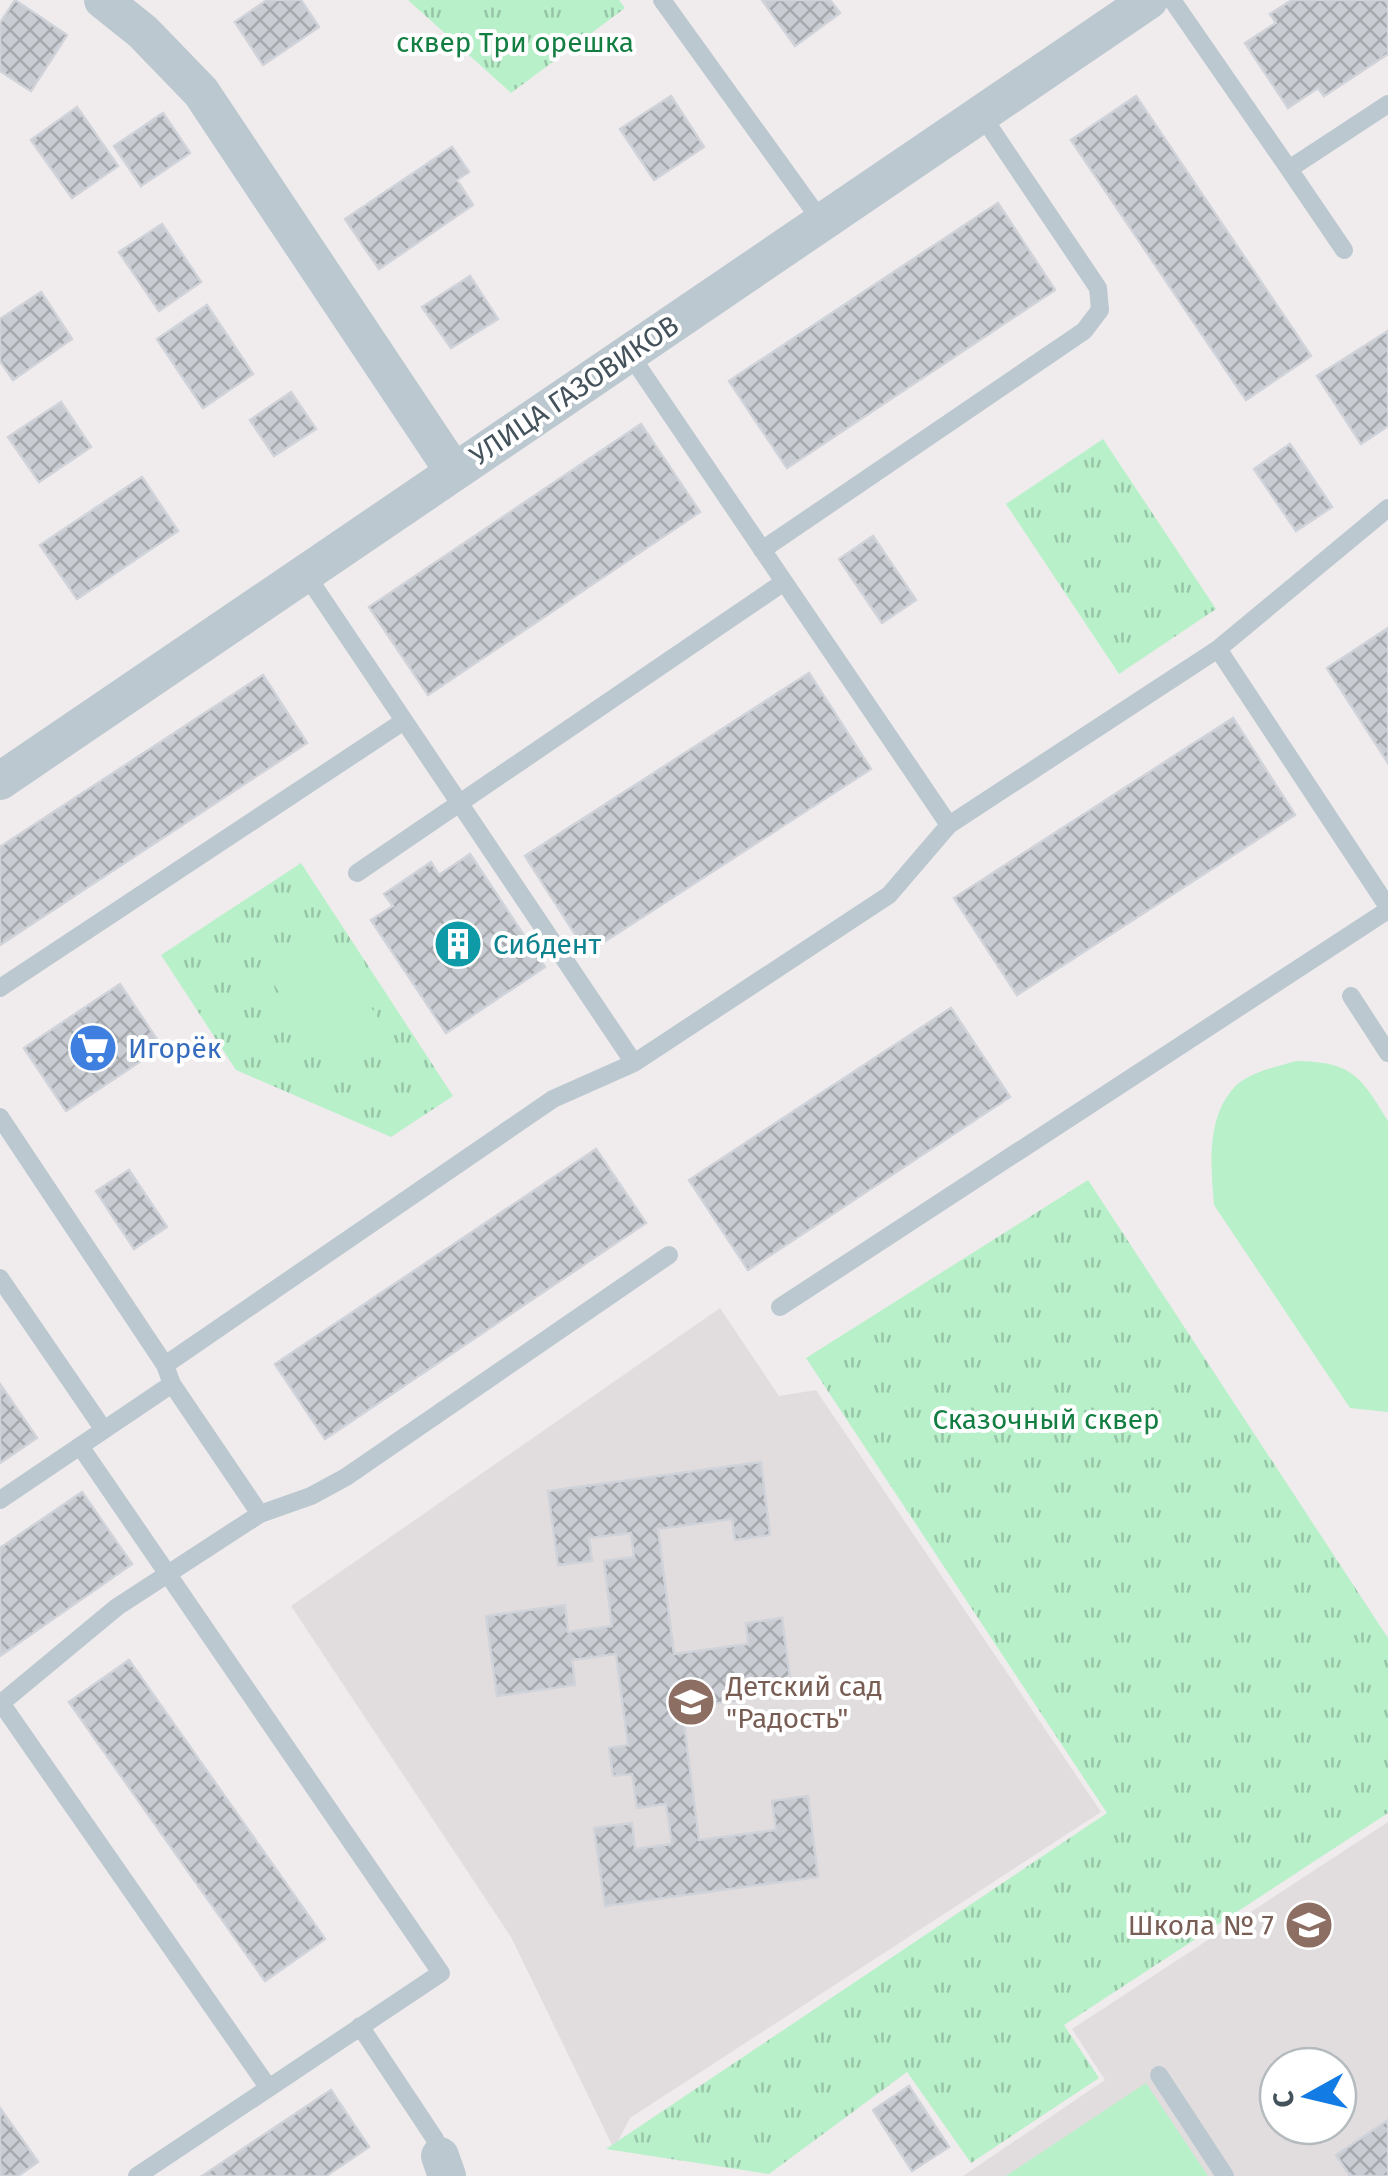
<svg xmlns="http://www.w3.org/2000/svg" width="1388" height="2176" viewBox="0 0 1388 2176" font-family="'Fira Sans',sans-serif">
<style>
.education{fill:#e1dddf;fill-rule:evenodd}
.grass{fill:url(#grass-tufts)}
.pitch{fill:#b8f0ca}
.building{fill:url(#building-cross-hatch);stroke:#d0d3d9;stroke-width:2.5}
.lines{fill:none;stroke-linecap:round;stroke-linejoin:round}
.lane{stroke:#bcc8d0;stroke-width:18}
.street{stroke:#bcc8d0;stroke-width:38}
.labels{text-anchor:middle;stroke-width:8;stroke-linejoin:round;paint-order:stroke}
.park-label{font-size:28px;fill:#137e41;stroke:#fff}
.street-label{font-size:28px;fill:#44525b;stroke:#fff}
.culture-label{font-size:28px;fill:#0d838f;stroke:#fff;text-anchor:start}
.shop-label{font-size:28px;fill:#366cbe;stroke:#fff;text-anchor:start}
.education-label{font-size:28px;fill:#785e54;stroke:#fff;text-anchor:start}
</style>
<defs>
<pattern id="grass-tufts" width="24" height="20" patternUnits="userSpaceOnUse" patternTransform="scale(2.5)"><rect width="24" height="20" fill="#b8f0ca"/><path d="M3 7l-1-3M5 7V3M7 7l1-3M15 17l-1-3M17 17v-4M19 17l1-3" fill="none" stroke="#97c5a7"/></pattern>
<pattern id="building-cross-hatch" width="8" height="8" patternUnits="userSpaceOnUse" patternTransform="scale(2.5)"><rect width="8" height="8" fill="#c9ccd2"/><path d="M0 0l8 8M0 8l8-8" fill="none" stroke="#a5a8ad"/></pattern>
</defs>
<rect width="100%" height="100%" fill="#f0eced"/>
<path class="education" d="M720 1308 779 1396 816 1390 1101 1812 630 2118 614 2149 511 1937 291 1606Z
M1388 1822V2176H963L1105 2080 1072 2029ZM1278 2066H1338V2126H1278Z"/>
<path class="grass" d="M408 0H619L625 8 511 93Z
M1103 439 1216 609 1119 674 1006 504Z
M301 863 453 1096 391 1137 236 1070 161 955Z
M1088 1180 1388 1638V1813L1064 2025 1099 2078 971 2163 907 2072 769 2174 606 2149 1107 1813 806 1358Z"/>
<path class="pitch" d="M327 940 390 1036 332 1074 270 978Z
M1296 1061C1352 1062 1360 1075 1388 1121V1412L1350 1408 1214 1205C1211 1168 1206 1121 1232 1090 1245 1073 1276 1067 1296 1061Z
M1146 2083 1208 2176H1006Z"/>
<path class="building" d="M15 0 67 35 31 91 0 71V23Z
M267 0H301L319 27 263 65 235 22Z
M762 0H830L840 13 795 46Z
M1292 0H1388V54L1324 96 1318 88 1288 108 1245 43 1276 23 1270 14Z
M671 96 704 147 654 180 620 129Z
M1136 96 1311 356 1246 400 1071 140Z
M77 107 118 166 72 198 31 140Z
M163 113 190 153 141 186 114 146Z
M452 147 469 172 457 180 473 205 379 269 345 219Z
M998 203 1055 290 787 468 729 381Z
M162 224 201 282 159 311 119 252Z
M470 276 498 319 451 348 422 307Z
M41 292 72 339 13 380 0 361V319Z
M207 305 253 374 203 408 157 339Z
M1388 331V426L1361 444 1317 376Z
M291 392 316 429 274 456 250 420Z
M61 402 91 447 39 482 8 437Z
M641 424 700 512 428 695 369 607Z
M1290 444 1332 507 1296 531 1254 469Z
M142 477 178 531 77 599 40 545Z
M873 536 916 600 882 623 839 559Z
M1388 628V763L1327 668Z
M809 673 871 769 587 953 525 856Z
M263 675 307 743 0 945V847Z
M1233 718 1295 815 1017 995 954 898Z
M470 854 545 967 446 1033 371 920 393 906 384 894 431 862 439 875Z
M120 984 162 1047 66 1111 24 1048Z
M951 1008 1010 1097 748 1270 689 1180Z
M596 1149 646 1223 325 1439 275 1364Z
M129 1170 167 1227 134 1249 96 1191Z
M0 1384 37 1438 0 1463Z
M761 1462 770 1535 735 1540 732 1519 658 1529 674 1654 748 1644 746 1623 782 1618 792 1693 682 1708 699 1840 776 1830 772 1801 808 1796 818 1877 605 1906 594 1828 632 1823 635 1849 672 1844 666 1804 637 1808 632 1774 613 1776 609 1748 628 1745 616 1654 572 1660 575 1685 497 1696 486 1616 565 1605 568 1632 612 1626 604 1561 634 1557 631 1533 589 1538 592 1561 558 1565 548 1491Z
M82 1492 132 1564 0 1656V1548Z
M129 1660 325 1939 265 1981 69 1702Z
M909 2086 949 2147 912 2171 873 2110Z
M331 2090 369 2147 326 2176H202Z
M0 2108 38 2162 18 2176H0Z
M1388 2120V2176H1350L1336 2155Z"/>
<g class="lines">
<path class="lane" d="M662 0 822 222
M1172 0 1289 169 1388 104
M1289 169 1344 250
M629 353 949 825
M1388 508 1218 649 1388 907
M762 550 1084 331 1100 310 1098 288 981 114
M305 573 634 1063
M357 873 784 582
M0 988 404 721
M1351 996 1388 1053
M0 1117 165 1365 172 1384 0 1500
M0 1278 104 1430
M780 1307 1388 910
M165 1365 553 1099 634 1063 889 895 949 825 1218 649
M172 1384 260 1514
M80 1446 441 1973 137 2176
M1 1703 268 2087
M0 1704 117 1607 260 1514 311 1496 346 1477 669 1255
M360 2026 435 2139 439 2157
M1159 2075 1225 2176"/>
<path class="street" d="M103 0 143 32 201 92 454 472
M0 781 1149 0
M440 2156 447 2176"/>
</g>
<defs>
<g id="building-disc" transform="scale(2.5)"><circle r="9.5" fill="#0f9aa8" stroke="#fff"/><path d="M-4-6H4V6H1V3H-1V6H-4ZM-2.5-4.3h1.7v1.8h-1.7ZM.8-4.3h1.7v1.8H.8ZM-2.5-1h1.7V.8h-1.7ZM.8-1h1.7V.8H.8Z" fill="#fff"/></g>
<g id="supermarket-disc" transform="scale(2.5)"><circle r="9.5" fill="#3f7fe0" stroke="#fff"/><path d="M-6-5.5h2.5l.6 2H6L4.5 2H-2.5L-4.4-4H-6ZM-1.5 3.2a1.3 1.3 0 1 0 .1 0ZM3 3.2a1.3 1.3 0 1 0 .1 0Z" fill="#fff"/></g>
<g id="school-disc" transform="scale(2.5)"><circle r="9.5" fill="#8d6e63" stroke="#fff"/><path d="M0-5L7-2L0 1L-7-2ZM-4 1L0 2.5L4 1V4Q0 6-4 4Z" fill="#fff"/></g>
</defs>
<g fill-rule="evenodd">
<use href="#building-disc" x="458" y="944"/>
<use href="#supermarket-disc" x="93" y="1048"/>
<use href="#school-disc" x="691" y="1702"/>
<use href="#school-disc" x="1309" y="1925"/>
</g>
<g class="labels">
<g class="park-label">
<text x="515" y="52">сквер Три орешка</text>
<text x="1046" y="1429">Сказочный сквер</text>
</g>
<g class="street-label">
<text transform="translate(574 390) rotate(-34)" y="10">УЛИЦА ГАЗОВИКОВ</text>
</g>
<g class="culture-label">
<text x="493" y="954">Сибдент</text>
</g>
<g class="shop-label">
<text x="128" y="1058">Игорёк</text>
</g>
<g class="education-label">
<text x="726" y="1696">Детский сад<tspan x="726" dy="32">"Радость"</tspan></text>
<text x="1274" y="1935" text-anchor="end">Школа № 7</text>
</g>
</g>
<g transform="translate(1308 2096) rotate(262)"><circle r="48" fill="#ffffff" stroke="#b4babd" stroke-width="2.5"/>
<path d="M0-8L18 38L0 25L-18 38Z" fill="#127ce4"/>
<text y="-15" font-size="28" font-weight="bold" text-anchor="middle" fill="#44525b">С</text>
</g>
</svg>
